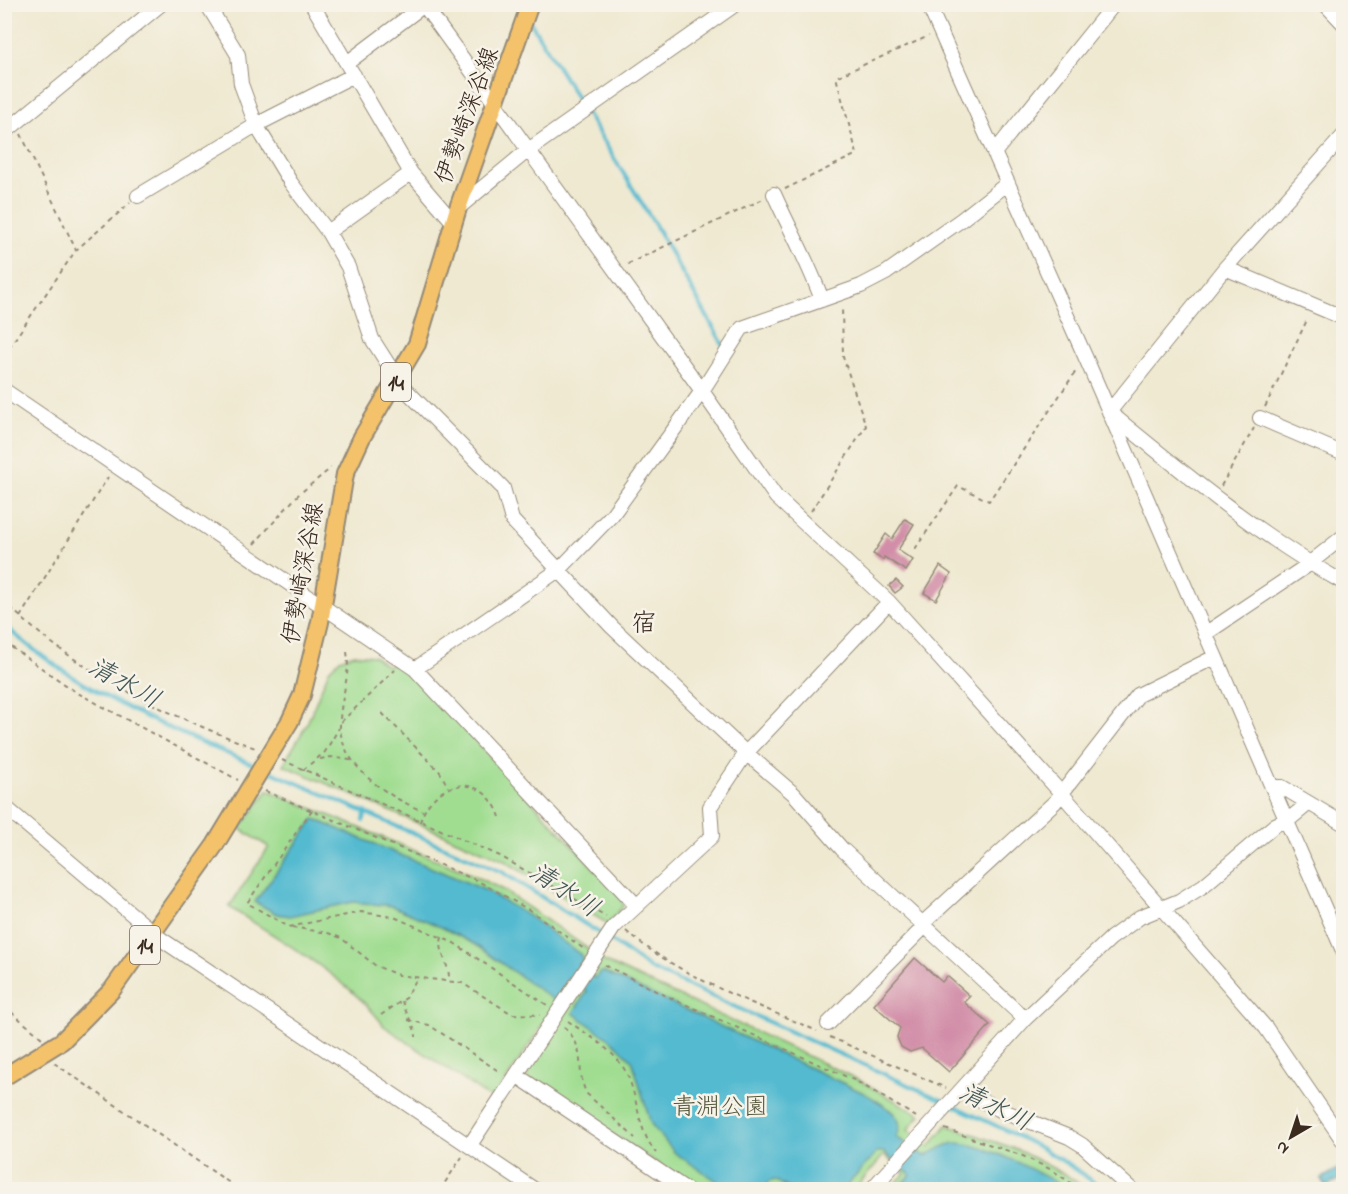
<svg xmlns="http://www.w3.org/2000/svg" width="1348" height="1194" viewBox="0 0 1348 1194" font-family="'Indie Flower','Klee One',sans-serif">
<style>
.green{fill:#a0dd91;stroke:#6e8458;stroke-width:1.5}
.water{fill:#52bad0;stroke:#467277;stroke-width:1.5}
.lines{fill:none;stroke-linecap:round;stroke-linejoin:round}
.stream{stroke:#52bad0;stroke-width:4}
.building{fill:#d28ea8}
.minor-casing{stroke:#958a78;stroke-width:16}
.major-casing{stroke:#958a78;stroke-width:20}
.path{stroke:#958a78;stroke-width:2;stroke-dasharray:4.5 4.5;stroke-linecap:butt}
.minor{stroke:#fff;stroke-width:14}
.major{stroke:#f3c26a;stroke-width:16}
.labels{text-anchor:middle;stroke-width:5;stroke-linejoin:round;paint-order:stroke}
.shield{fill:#f7f3e8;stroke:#73665b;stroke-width:1.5}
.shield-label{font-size:22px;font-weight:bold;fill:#3b2a1e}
.street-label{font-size:24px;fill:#3b2a1e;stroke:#f7f3e8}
.park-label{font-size:24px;fill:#54573b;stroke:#f7f3e8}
.neighbourhood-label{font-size:26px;fill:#3b2a1e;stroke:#f7f3e8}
.water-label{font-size:26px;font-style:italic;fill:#425553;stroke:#f7f3e8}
</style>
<rect width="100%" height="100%" fill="#f7f3e8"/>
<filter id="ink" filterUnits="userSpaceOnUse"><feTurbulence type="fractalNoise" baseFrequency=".0167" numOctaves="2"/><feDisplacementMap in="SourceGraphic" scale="12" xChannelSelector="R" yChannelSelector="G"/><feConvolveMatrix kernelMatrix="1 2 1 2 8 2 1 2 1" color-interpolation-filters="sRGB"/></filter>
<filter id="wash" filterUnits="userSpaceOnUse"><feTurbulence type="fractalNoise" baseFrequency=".008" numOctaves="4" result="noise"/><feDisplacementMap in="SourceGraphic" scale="24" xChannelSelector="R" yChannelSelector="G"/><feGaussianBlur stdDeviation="1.35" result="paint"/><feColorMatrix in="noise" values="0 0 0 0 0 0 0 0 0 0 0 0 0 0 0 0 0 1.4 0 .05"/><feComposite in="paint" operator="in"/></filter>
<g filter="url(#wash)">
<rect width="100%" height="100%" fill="#efe9d1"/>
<path class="green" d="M354 654 374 656 387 666 396 662 413 674 619 895 624 905 608 924 503 860 283 765 306 726 329 670 340 659Z
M268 790 473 875 503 890 591 951 493 1100 384 1026C351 979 277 938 229 907L269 847 240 829Z
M601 960 859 1080 920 1115 908 1130 929 1147 947 1125 1018 1150 1066 1175 1087 1189H889L905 1174 884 1155 855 1189H696L527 1078 529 1066Z"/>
<path class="water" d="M314 819 485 890 529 916 581 955 582 961 578 967 595 978 599 973 604 972 866 1094C881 1104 910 1117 896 1137L925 1156C935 1152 944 1144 955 1143 986 1143 1041 1174 1068 1189H897L911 1175 883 1152H877L844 1189H790L775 1180 768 1182 765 1189H729L675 1153 651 1124 632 1060 612 1041 573 1013 587 991 571 979 555 1001 474 944 441 927 392 906 353 902 290 916 277 914 255 902Z
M1337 1169 1342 1178 1326 1187 1321 1179Z"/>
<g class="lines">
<path class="stream" d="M529 20 654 223 725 348
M4 625C77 691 168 729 257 766
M267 770 502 872 604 936
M363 821 366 812
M610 940 649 968 946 1102
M952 1105C1004 1130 1059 1152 1103 1190"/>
</g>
<g id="blocks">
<path class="building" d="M905 519 914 524 898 550 913 560 906 571 884 557 883 560 873 554 886 534 892 539Z
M940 566 951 574 936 600 924 593Z
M896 580 903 587 895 593 889 586Z
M915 958 942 982 947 976 970 996 964 1002 990 1025 949 1072 922 1048 910 1052 901 1047 897 1037 900 1028 874 1005Z"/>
</g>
</g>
<g filter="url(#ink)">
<use href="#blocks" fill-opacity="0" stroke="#958a78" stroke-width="1.5"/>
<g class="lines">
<g class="minor-casing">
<path id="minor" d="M207 4 238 55 241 84 256 125 291 183 328 232 348 267 372 339 402 386 503 488 512 520 612 627 746 753 794 794 842 849 1025 1019
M312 4 411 173 454 223
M928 4 1088 363 1344 953
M1325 4 1344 24
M347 63 424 5 702 391 776 497 889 602 1062 794 1266 1028 1344 1142
M4 133 161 4
M1344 135 1225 268 1109 412C1186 475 1257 534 1344 583
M994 153 1114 4
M774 194C790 230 809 263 822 300
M138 196 256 125 354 75
M458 208 527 151 736 4
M328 232 411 173
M1225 268 1344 318
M4 390 415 669 637 906
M1260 418 1344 454
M1205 634 1305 567 1344 536
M415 669 560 569 612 515 702 391 742 328 861 286 886 273 961 220 1008 183
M1272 787H1282L1344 824
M4 806 161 939 535 1190
M921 925 1055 802 1138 695 1215 657
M828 1024 924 927
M516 1075 687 1190
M962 1090 996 1108 1069 1137 1082 1145 1132 1190
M470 1145 614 927 712 836 710 807 746 753 889 602
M871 1190 1025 1019 1111 938 1140 917 1179 901 1203 886 1275 825 1292 817 1309 803"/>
</g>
<g class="major-casing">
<path id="major" d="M4 1077 62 1041 112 990 215 845 290 721 302 695 320 622 345 474 362 437 417 344 458 208 530 4"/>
</g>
<path class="path" d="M21 134 76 250
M785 189 857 154 836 77 929 36
M628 264 763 199
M4 355 76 250 130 203
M1265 407 1308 318
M1221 486 1254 428
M811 511 866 426 843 357 842 306
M254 544 298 495 331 468
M915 549 958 486 989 501 1076 371
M4 601C74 672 167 715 258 749
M20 617 108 477
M4 642 76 692 238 780
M347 652C351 676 339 702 340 726 341 767 390 798 423 811
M382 713 440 772 448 787
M341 722 395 670
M320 759 331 757 355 761
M282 760 500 856 606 917
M303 770 325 752 339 728
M265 791 478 881 531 911 584 949
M312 810 247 903 289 927 361 912 394 917 454 943 547 1005
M420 822C434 778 484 771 500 817
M292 927 328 933 341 938 376 966 398 975 462 983 512 1014 540 1015
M626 931C681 978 752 1002 817 1031
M442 937C438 953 450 965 449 980
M605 965 660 993 856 1081 918 1118
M402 1001C405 1013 416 1027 416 1037
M4 1006 42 1038
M381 1015 406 998 417 978
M408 1020 429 1025 500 1072
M568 1021C589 1036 615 1050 627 1074 639 1101 637 1129 656 1153
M564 1027C589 1050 574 1071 587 1094L635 1138
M830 1037 946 1088
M54 1063 240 1190
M945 1129 1023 1156 1052 1170 1081 1190
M698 1186 704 1190
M440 1190 462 1157"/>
<use href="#minor" class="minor"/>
<use href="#major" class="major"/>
</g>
</g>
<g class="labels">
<g class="shield">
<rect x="381" y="363" width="30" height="38" rx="4.5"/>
<rect x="130" y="926" width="30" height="38" rx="4.5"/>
</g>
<g class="shield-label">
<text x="396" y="390">14</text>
<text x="145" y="953">14</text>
</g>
<g class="street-label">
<text transform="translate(466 115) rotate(-70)" y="8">伊勢崎深谷線</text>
<text transform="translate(302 573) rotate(-80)" y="8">伊勢崎深谷線</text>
</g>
<g class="park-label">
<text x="720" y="1114">青淵公園</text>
</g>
<g class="neighbourhood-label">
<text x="644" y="631">宿</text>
</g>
<g class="water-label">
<text transform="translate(125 682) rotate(29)" y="9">清水川</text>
<text transform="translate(565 889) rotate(33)" y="9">清水川</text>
<text transform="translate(996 1106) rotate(26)" y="9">清水川</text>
</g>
</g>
<rect width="1348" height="1194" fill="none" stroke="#f7f3e8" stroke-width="24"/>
<g transform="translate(1291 1137) rotate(219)" stroke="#f7f3e8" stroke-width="4.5" paint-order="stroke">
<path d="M0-4.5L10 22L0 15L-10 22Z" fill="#3b2a1e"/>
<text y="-9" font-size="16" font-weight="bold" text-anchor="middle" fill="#3b2a1e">N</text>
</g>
</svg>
